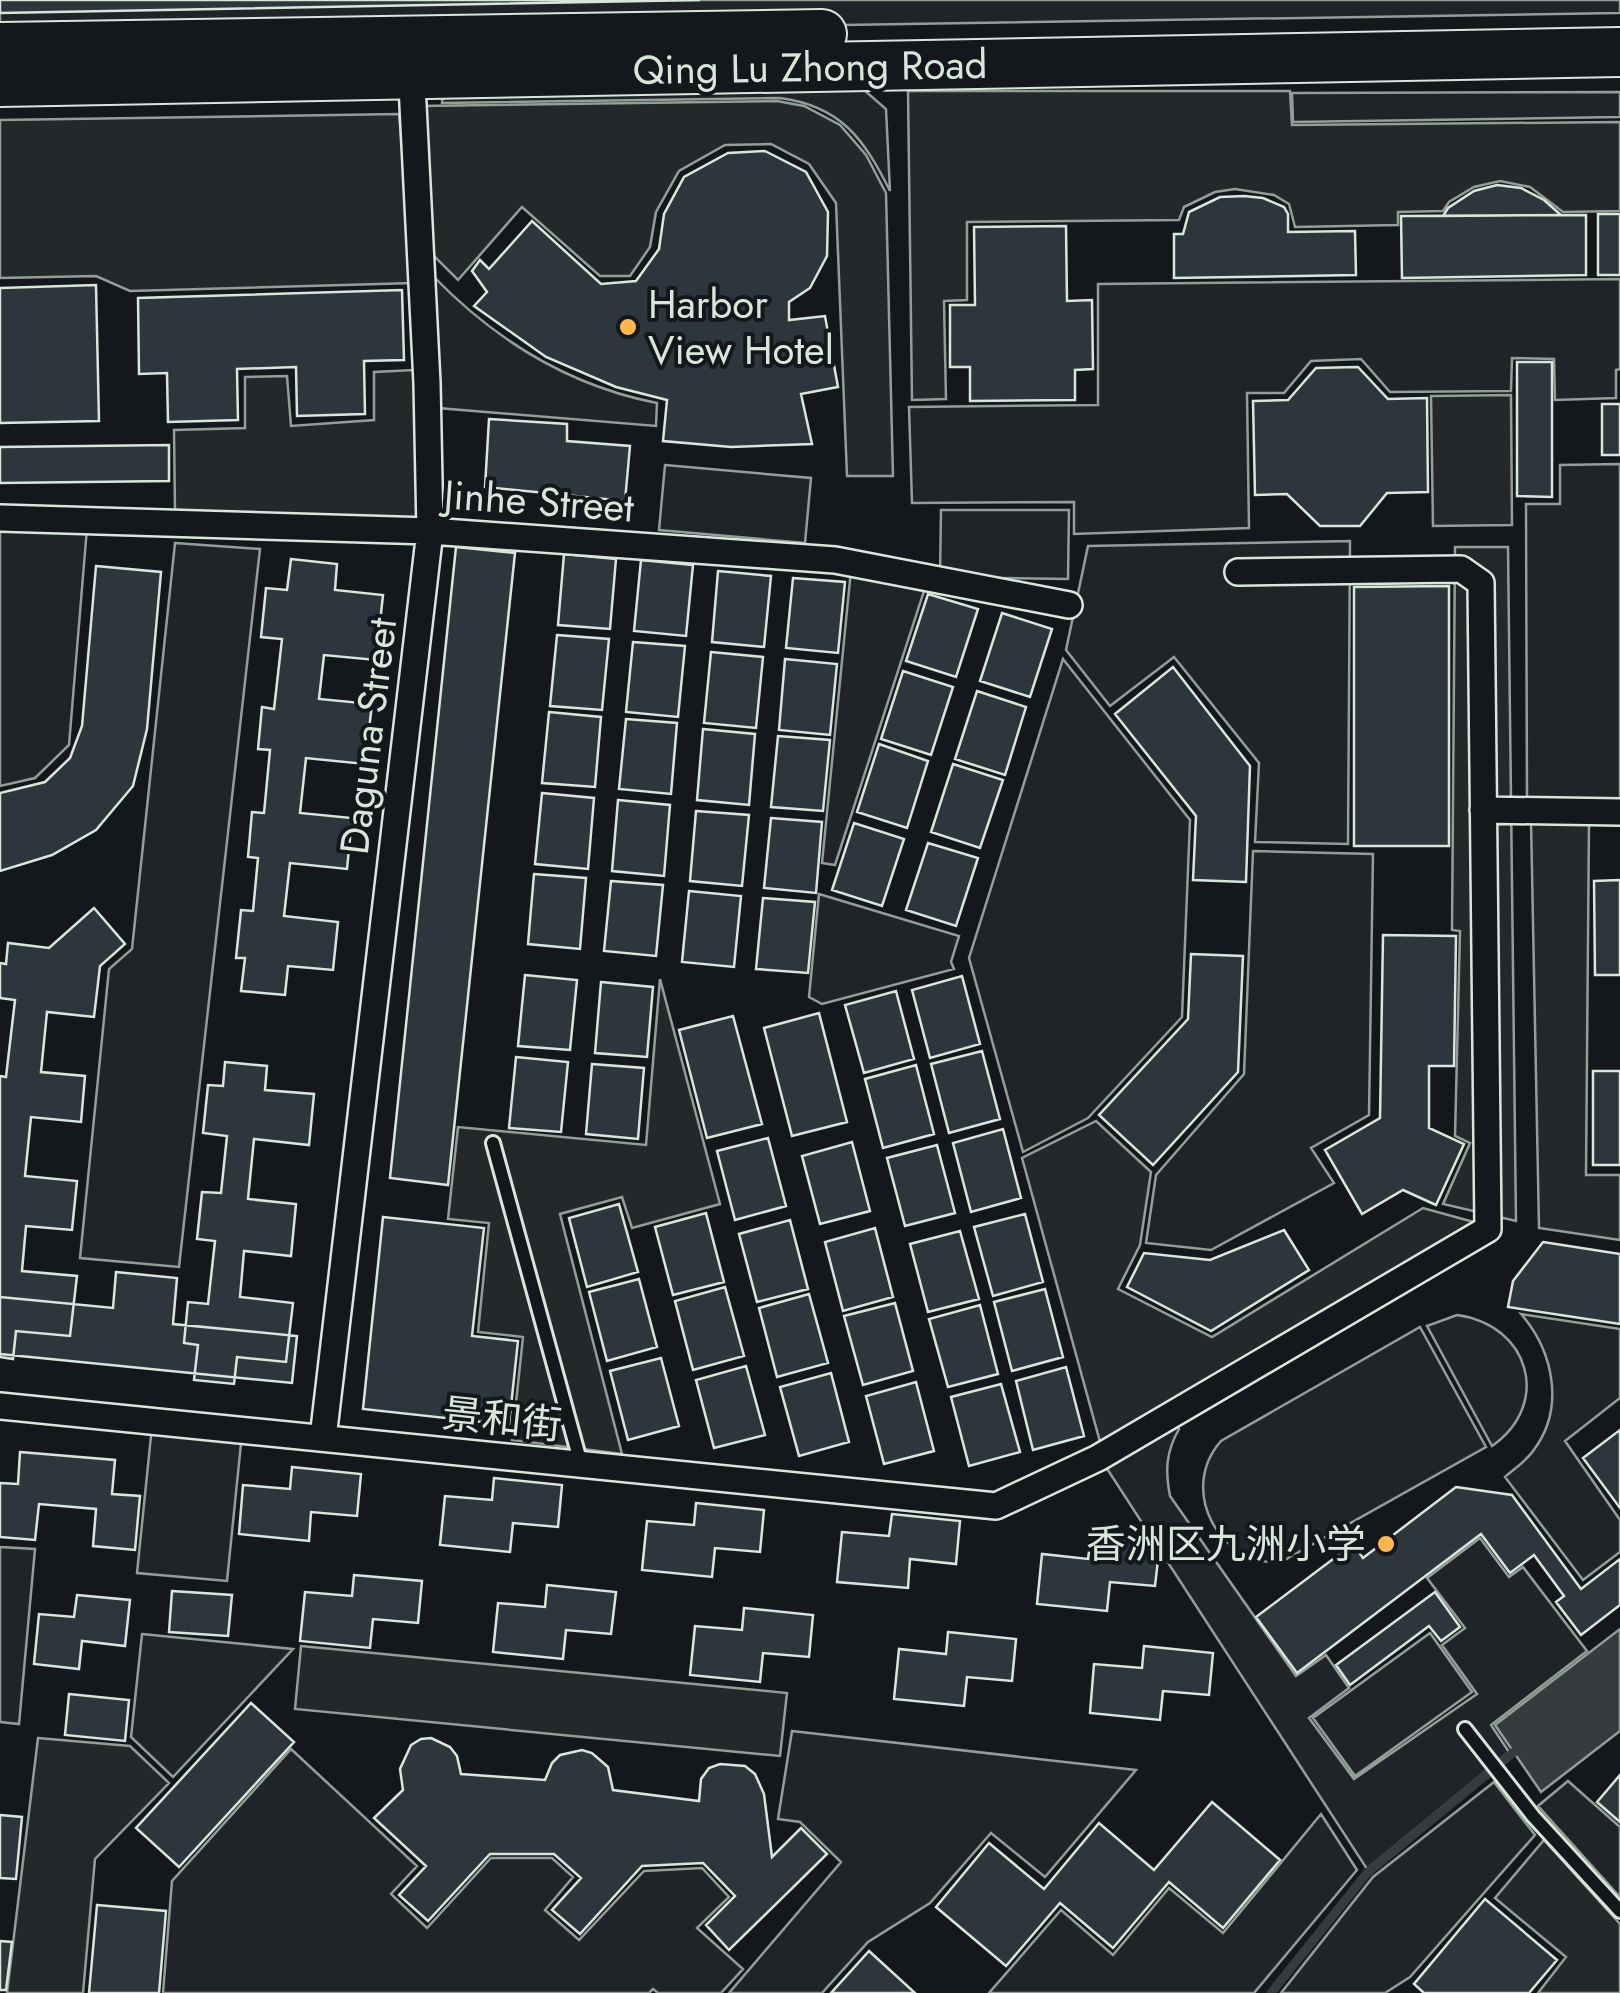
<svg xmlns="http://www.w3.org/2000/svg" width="1620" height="1993" viewBox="0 0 1620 1993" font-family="Jost,'Noto Sans SC',sans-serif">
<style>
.green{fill:#202428;stroke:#939e99;stroke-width:2.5}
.parking{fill:#24282b;stroke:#939e99;stroke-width:2.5}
.water{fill:#363b3e;stroke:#939e99;stroke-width:2.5}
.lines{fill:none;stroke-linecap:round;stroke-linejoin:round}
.stream{stroke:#363b3e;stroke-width:9}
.building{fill:#2c363c;stroke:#d8e6dc;stroke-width:2.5}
.lane-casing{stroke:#d8e6dc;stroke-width:18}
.street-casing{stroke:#d8e6dc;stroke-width:30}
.highway-casing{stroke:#d8e6dc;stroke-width:52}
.lane{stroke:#14181c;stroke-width:12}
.street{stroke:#14181c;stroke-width:25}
.highway{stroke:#14181c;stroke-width:48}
.poi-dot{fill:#ffb74d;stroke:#14181c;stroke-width:4}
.labels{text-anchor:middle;stroke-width:8;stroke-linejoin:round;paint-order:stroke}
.street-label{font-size:40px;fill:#d8e6dc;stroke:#14181c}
.poi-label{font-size:40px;fill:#d8e6dc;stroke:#14181c;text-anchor:start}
</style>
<rect width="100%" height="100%" fill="#14181c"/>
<path class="green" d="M0 0H1620V13L0 38Z
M864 90 886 109 890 191C864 139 841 106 780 98L442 103 443 95Z
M1620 92V117L1293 122 1292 93Z
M433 276C495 340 570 386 657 403L656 426 438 408Z
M1620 279V369L1616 370V398L1555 400 1554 359 1512 358 1511 391 1390 392 1361 359 1311 361 1284 393H1247L1249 528 1074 534V502L912 503 909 407 1098 405V284Z
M1620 464V798L1527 799 1526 504H1560V465Z
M665 465 811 478 805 543 659 530Z
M941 510H1069L1068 579 940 577Z
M0 524 87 528 69 745 35 778 0 786Z
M1350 541 1348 844 1255 842 1259 763 1174 657 1110 706 1066 650 1088 546Z
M175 543 260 549 179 1267 80 1258 109 969 132 949Z
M851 570 926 585 835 865 822 863Z
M1063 659 1190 820 1182 1017 1088 1118 1023 1152 969 958Z
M1253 851 1373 854 1369 1115 1311 1148 1334 1183 1211 1250 1146 1243 1156 1175 1244 1074Z
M819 894 959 936 951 962 954 969 822 1004 809 997Z
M1521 1314 1620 1329V1398L1565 1441 1620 1520V1552L1583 1580 1505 1477C1514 1469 1526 1461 1533 1451 1566 1408 1553 1351 1521 1314Z
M1457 1315C1530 1325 1552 1404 1492 1446L1427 1326Z
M1420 1327 1486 1447 1281 1562C1221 1567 1177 1491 1221 1441Z
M1175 1417 1179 1429C1166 1452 1165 1470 1170 1496L1296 1676 1326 1655 1349 1688 1309 1718 1354 1779 1477 1694 1442 1645 1465 1628 1427 1578 1480 1538 1509 1577 1523 1567 1587 1651 1491 1725 1509 1752 1367 1869 1102 1461Z
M152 1426 242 1434 227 1581 137 1573Z
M0 1547 35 1549 19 1724 0 1722Z
M1430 1633 1472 1692 1355 1776 1313 1718Z
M142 1634 293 1649 173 1777 131 1737Z
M792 1731 1136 1770 1045 1877 991 1833 930 1903 868 1942 822 1993H729L841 1862 800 1822 778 1819Z
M291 1749 417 1866 391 1894 427 1928 491 1858H552L573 1877 545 1910 579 1940 644 1871 702 1868 729 1897 697 1928 743 1969 721 1993H658L653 1989 649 1993H163L172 1881Z
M1568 1781 1620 1827V1897L1538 1806Z
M1494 1782 1535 1835 1410 1977 1385 1993H1281L1373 1877Z
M1321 1814 1357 1870 1254 1993H989L1061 1910 1113 1955 1169 1888 1223 1933Z"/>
<path class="parking" d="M908 91H1290L1292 125 1620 122V211L1563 212 1530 187 1500 181 1474 187 1449 202 1443 211 1398 212V225L1295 227 1289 204 1274 195 1235 189 1215 192 1184 207 1179 220 967 222V300L944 301 946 399 912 400Z
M777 101 804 106 840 125 866 155 886 193 893 476H847L836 203 809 164 771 144 725 145 679 171 656 212 650 247 630 276H600L522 207 458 280 430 252 420 106Z
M399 114 414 283 130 291 96 276 0 278V120Z
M414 370 419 521 175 511 174 430 245 428V377L287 376 291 426 374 420V372Z
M1511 395 1512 525 1433 526 1431 396Z
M1455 547H1508L1516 1221 1443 1204 1470 1143 1455 1136 1460 931 1452 930Z
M1531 821 1589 822 1586 1175H1620V1240L1539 1228Z
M660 979 720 1204 632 1228 622 1197 560 1214 622 1454 512 1440 523 1337 478 1332 489 1223 448 1219 458 1127 646 1145Z
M1096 1121 1151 1172 1140 1245 1118 1289 1212 1337 1423 1208 1481 1224 1102 1449 1022 1158Z
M301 1646 787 1693 780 1756 295 1709Z
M38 1738 130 1746 169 1783 95 1859 83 1993H7Z
M1544 1840 1620 1924V1993H1538L1566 1957 1495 1898Z"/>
<path class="water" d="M1620 1629V1731L1541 1792 1495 1725Z"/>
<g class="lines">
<path class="stream" d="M1271 1993 1367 1873 1520 1747"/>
</g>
<path class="building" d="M0 0H700L0 13Z
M765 151 806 172 828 212 827 256 810 288 789 302V320L825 316 838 387 801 394 812 444 731 447 663 441 667 400 616 387 546 357 474 306 487 292 472 271 480 260 489 269 532 221 601 284 636 281 659 249 664 214 684 177 728 153Z
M1497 185 1521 188 1544 200 1561 215 1443 216 1448 208 1474 191Z
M1244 196 1263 198 1284 207 1288 214V232L1355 231 1356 275 1174 278V234H1183L1189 212 1220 197Z
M1598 214H1620V275H1598Z
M1586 215V275L1402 278 1401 216Z
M1066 226 1067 301 1092 300 1093 369 1075 370V400L970 401V367H950V305H975L974 227Z
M96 285 99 421 0 423V288Z
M402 290 404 360 364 361 365 414 297 416 296 367 237 369 238 420 168 422 167 373 139 374 138 298Z
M1517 362H1552V497L1517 496Z
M1358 367 1388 399 1427 398 1428 492 1387 493 1360 526H1320L1287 494 1255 495 1253 401 1288 400 1316 368Z
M1602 404H1620V455H1602Z
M489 419 567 424V441L630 446 625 501 485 487Z
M169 445V481L0 483V447Z
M456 547 515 553 448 1185 390 1178Z
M564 554 616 559 610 629 558 625Z
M291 559 337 564 335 590 383 595 376 660 324 655 319 699 372 704 365 764 306 758 300 813 352 818 347 869 290 863 284 916 338 922 333 970 288 966 285 995 241 991 245 958H236L241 910 253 911 258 858 248 857 252 812 264 813 270 750 258 749 262 707 274 709 282 639 261 637 266 588 287 590Z
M641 560 693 565 686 636 634 631Z
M96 566 161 572 147 729 133 786 96 830 52 855 0 871V793L45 782 70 758 82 726Z
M718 571 771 576 764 647 712 642Z
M793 578 845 582 838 653 786 648Z
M1449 586V846H1354V587Z
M928 594 978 609 956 677 906 661Z
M1002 613 1052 629 1030 697 980 681Z
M557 635 609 639 602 710 550 706Z
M633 642 685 646 678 717 626 712Z
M711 652 763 657 756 728 704 723Z
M785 659 837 664 830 735 779 730Z
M1173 667 1250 766 1246 882 1193 880 1196 816 1115 714Z
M903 671 953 687 931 755 881 739Z
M977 691 1026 707 1005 775 955 759Z
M549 712 601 717 595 787 542 783Z
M626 719 677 723 671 794 619 789Z
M703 729 755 734 749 805 697 800Z
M778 736 830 740 823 811 771 807Z
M879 744 928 761 907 828 857 812Z
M953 764 1003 780 980 848 931 832Z
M542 793 594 798 588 869 535 864Z
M618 800 670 805 664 876 612 871Z
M696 811 749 815 742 886 690 881Z
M771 818 822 822 816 893 764 888Z
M854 823 904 839 882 906 832 890Z
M928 843 978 858 956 926 906 910Z
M534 874 586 878 580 949 528 944Z
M1620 880V975H1595L1594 881Z
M611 881 663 885 656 956 604 951Z
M689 891 741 896 734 967 682 962Z
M763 898 815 902 808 973 756 969Z
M94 908 125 944 100 966 94 1017 47 1012 41 1072 85 1076 81 1122 31 1117 25 1176 77 1181 72 1230 26 1226 22 1271 77 1276 70 1336 16 1331 13 1359 0 1357V1076L6 1077 15 1000 0 998V963L6 964 8 943 49 948Z
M1383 935 1456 936 1454 1066H1429V1128L1464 1144 1436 1205 1403 1190 1362 1214 1325 1150 1380 1118Z
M1191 954 1243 956 1238 1072 1153 1165 1099 1115 1188 1019Z
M525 975 577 980 570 1050 518 1046Z
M962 976 980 1044 930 1058 912 990Z
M601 982 653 987 647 1057 595 1053Z
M896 991 914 1059 864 1073 845 1005Z
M819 1013 847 1122 792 1136 764 1028Z
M733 1016 762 1124 707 1138 679 1030Z
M982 1051 1000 1119 949 1133 931 1064Z
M516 1057 568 1062 561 1132 509 1128Z
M225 1062 267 1066 265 1090 314 1094 309 1145 254 1139 248 1199 296 1204 291 1256 244 1251 240 1297 293 1303 286 1362 237 1357 234 1384 194 1380 198 1345 184 1343 188 1302 208 1304 215 1241 197 1239 202 1192 221 1193 227 1136 203 1133 208 1085 223 1086Z
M592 1064 644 1068 638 1139 586 1134Z
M916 1065 934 1134 883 1148 865 1079Z
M1593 1071H1620V1165H1593Z
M1003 1129 1021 1198 971 1212 953 1143Z
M768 1138 786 1206 735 1220 717 1151Z
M852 1142 870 1211 820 1224 802 1156Z
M937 1145 955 1213 905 1226 887 1158Z
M619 1204 638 1272 587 1287 569 1218Z
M706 1213 724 1282 673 1295 655 1227Z
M1025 1214 1043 1282 993 1296 974 1227Z
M383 1217 484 1228 472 1336 518 1341 509 1425 363 1409Z
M790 1220 808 1289 757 1302 739 1234Z
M875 1228 893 1297 843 1311 825 1242Z
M1284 1230 1309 1270 1211 1331 1127 1287 1144 1253 1210 1260Z
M960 1231 979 1299 928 1312 910 1244Z
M1543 1242 1620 1254V1324L1508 1307 1513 1281Z
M116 1272 177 1278 173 1324 297 1336 292 1383 0 1354V1297L113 1308Z
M639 1279 657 1347 607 1361 589 1292Z
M725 1287 744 1356 693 1370 675 1301Z
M1045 1289 1063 1357 1012 1371 994 1302Z
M809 1294 828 1363 777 1377 759 1308Z
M895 1303 913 1371 863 1385 844 1316Z
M980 1305 998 1374 948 1387 929 1319Z
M661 1358 679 1426 628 1440 610 1371Z
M746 1366 765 1435 714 1448 696 1380Z
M1066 1367 1084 1436 1033 1450 1016 1381Z
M831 1373 849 1442 799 1456 780 1387Z
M916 1382 934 1451 884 1464 866 1396Z
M1001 1384 1020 1452 969 1466 951 1397Z
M1620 1430V1508L1583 1458Z
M20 1452 115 1460 112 1494 140 1496 135 1550 93 1546 96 1509 39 1504 35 1540 0 1537V1483L18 1484Z
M292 1467 361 1474 357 1516 311 1512 309 1541 239 1534 243 1485 290 1489Z
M494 1478 562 1485 558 1527 513 1523 510 1552 440 1545 445 1496 492 1500Z
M1456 1487 1512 1495 1581 1589 1620 1559V1605L1581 1635 1556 1602 1564 1596 1534 1555 1510 1573 1481 1534 1297 1673 1256 1617 1353 1544 1363 1558Z
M696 1503 764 1510 760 1552 715 1548 712 1577 642 1570 647 1521 694 1525Z
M892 1514 960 1521 956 1564 910 1559 908 1588 837 1582 842 1532 889 1536Z
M1091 1537 1160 1543 1155 1586 1110 1582 1107 1611 1037 1604 1042 1554 1088 1559Z
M354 1575 422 1581 418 1623 373 1619 370 1648 300 1641 305 1592 352 1596Z
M547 1585 616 1592 611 1634 566 1630 563 1659 493 1652 498 1603 545 1607Z
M172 1591 232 1595 228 1636 169 1632Z
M1435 1592 1460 1627 1441 1641 1429 1626 1350 1685 1336 1665Z
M77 1595 130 1600 125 1646 82 1641 79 1669 34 1664 39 1614 74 1617Z
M744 1608 813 1615 809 1657 763 1653 760 1682 690 1675 695 1626 742 1630Z
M948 1632 1016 1639 1012 1681 967 1677 964 1706 894 1699 899 1649 946 1654Z
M1144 1646 1213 1653 1209 1695 1163 1691 1160 1720 1090 1713 1094 1664 1142 1668Z
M69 1694 129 1700 125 1741 65 1735Z
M251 1703 294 1742 179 1867 136 1828Z
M431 1738 450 1747 457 1756 461 1774 545 1780 552 1763 560 1755 582 1750 592 1753 608 1767 613 1790 699 1801 701 1779 709 1768 720 1764 745 1766 755 1774 764 1794 772 1857 801 1828 827 1854 729 1950 706 1925 735 1896 703 1863 642 1866 580 1934 552 1910 581 1878 554 1854H490L428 1921 399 1895 426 1866 374 1818 403 1790 400 1769 411 1745 421 1739Z
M1620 1775V1822L1597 1802Z
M1212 1802 1280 1860 1223 1928 1169 1882 1113 1948 1060 1903 1006 1966 936 1907 989 1843 1044 1889 1099 1823 1154 1870Z
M0 1815 22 1817 16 1879 0 1878Z
M1485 1899 1557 1960 1529 1993H1424L1414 1984Z
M97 1905 166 1911 159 1993H89Z
M0 1941 12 1942 6 1990H0Z
M869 1951 915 1993H831Z"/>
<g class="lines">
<g class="lane-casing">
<path id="lane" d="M493 1143 581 1464
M1465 1729 1533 1816 1620 1911"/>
</g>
<g class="street-casing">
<path id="street" d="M0 518 430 531 835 560 1069 605
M1483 810 1620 812
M0 1406 996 1506 1098 1458 1488 1229 1481 583 1461 569 1238 572
M323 1438 430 531 427 383 411 65"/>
</g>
<g class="highway-casing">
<path id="highway" d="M0 47 822 34
M0 82 1620 52"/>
</g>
<use href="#lane" class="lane"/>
<use href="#street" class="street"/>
<use href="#highway" class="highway"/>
</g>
<g class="poi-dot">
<circle cx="628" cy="327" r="10"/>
<circle cx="1386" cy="1544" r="10"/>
</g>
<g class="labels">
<g class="street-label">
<text transform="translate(810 67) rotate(-1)" y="14">Qing Lu Zhong Road</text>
<text transform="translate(539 501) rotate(4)" y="14">Jinhe Street</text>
<text transform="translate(368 736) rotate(-83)" y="14">Daguna Street</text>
<text transform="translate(502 1419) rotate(6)" y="14">景和街</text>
</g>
<g class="poi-label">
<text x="648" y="318">Harbor<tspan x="648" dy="46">View Hotel</tspan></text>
<text x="1366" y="1558" text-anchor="end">香洲区九洲小学</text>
</g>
</g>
</svg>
